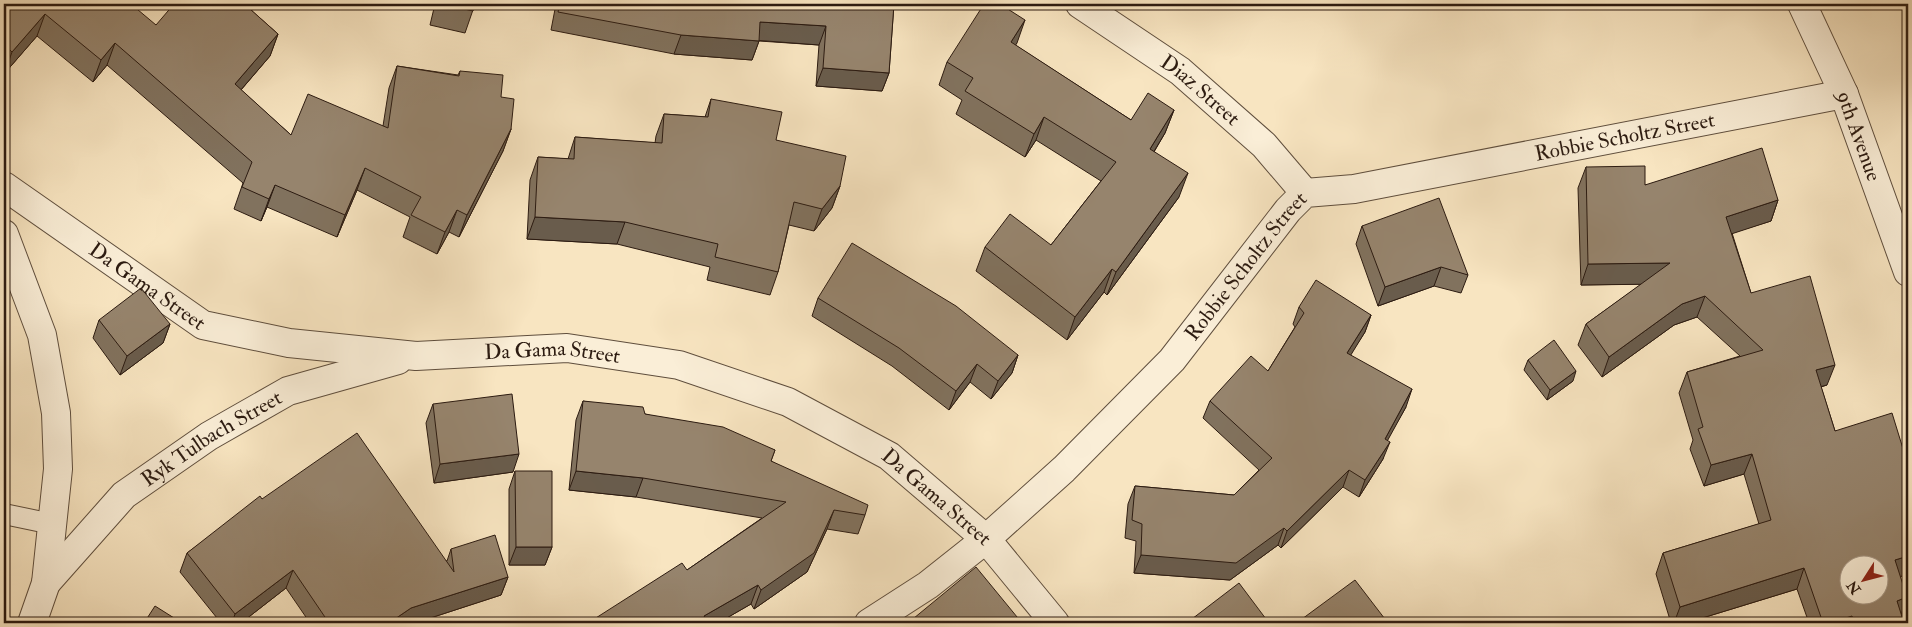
<svg xmlns="http://www.w3.org/2000/svg" width="1912" height="627" viewBox="0 0 1912 627" font-family="'IM FELL Double Pica',serif">
<style>
.lines{fill:none;stroke-linecap:round;stroke-linejoin:round}
.lane-casing{stroke:#5f4e3d;stroke-width:22}
.street-casing{stroke:#5f4e3d;stroke-width:30}
.lane{stroke:#faeed7;stroke-width:20}
.street{stroke:#faeed7;stroke-width:28}
.wall{fill:#81725e;stroke:#2c1b11}
.shaded-wall{fill:#695c4c;stroke:#2c1b11}
.building{fill:#96846d;stroke:#2c1b11;fill-rule:evenodd}
.labels{text-anchor:middle;stroke-width:5;stroke-linejoin:round;paint-order:stroke}
.street-label{font-size:21px;fill:#2c1b11;stroke:#faeed7}
</style>
<rect width="100%" height="100%" fill="#f8e5c1"/>
<filter id="stains"><feTurbulence type="fractalNoise" baseFrequency=".004" numOctaves="4"/><feColorMatrix values="0 0 0 0 .2 0 0 0 0 .09 0 0 0 0 .02 0 0 0 .5 -.17"/></filter>
<radialGradient id="worn" r=".72"><stop offset=".6" stop-color="#630" stop-opacity="0"/><stop offset="1" stop-color="#630" stop-opacity=".3"/></radialGradient>
<g class="lines">
<g class="lane-casing">
<path id="lane" d="M4 514 52 524"/>
</g>
<g class="street-casing">
<g id="street">
<path id="s1" d="M1080 4 1180 71 1264 145 1305 193"/>
<path id="s2" d="M1802 4 1844 94 1908 272"/>
<path id="s3" d="M4 186 203 325 289 343 416 356 567 348 679 365 788 402 889 456 986 539 1055 623"/>
<path d="M4 234 42 335 56 413 58 469 46 583 32 623"/>
<path id="s4" d="M46 583 124 495 209 436 288 391 398 360"/>
<path id="s5" d="M869 623 928 585 986 539 1064 469 1172 360 1288 210 1305 193 1354 189 1844 94"/>
</g>
</g>
<use href="#lane" class="lane"/>
<use href="#street" class="street"/>
</g>
<path class="wall" d="M10 4 156 25 252 11 278 34 270 56 241 90 291 135 383 126 389 88 397 66 458 75 460 71 501 97 511 129 503 151 459 237 449 232 437 254 403 237 410 217 357 190 337 237 267 207 261 221 234 209 243 183 107 65 93 82 37 36 4 74V11Z
M435 4H475L465 33 430 25Z
M556 4H894L889 73 882 91 816 86 819 45 759 41 752 60 674 54 551 30Z
M1017 43 1015 45 1131 120 1174 110 1165 133 1154 152 1179 197 1107 295 1104 292 1067 340 976 271 985 247 1051 245 1101 181 1036 140 1025 157 956 114 962 100 939 85 947 62Z
M711 99 776 140 840 186 832 208 814 231 789 225 778 272 770 295 707 280 710 267 617 244 527 239 530 180 538 157 568 159 575 137 655 143 656 136 664 114 705 117Z
M1586 167 1645 185 1778 200 1771 221 1732 233 1751 293 1827 385 1821 387 1835 431 1908 465V574L1900 577 1901 614 1904 623H1809L1797 589 1686 623H1671L1656 574 1663 553 1759 524 1744 474 1704 486 1690 449 1693 440 1679 393 1687 372 1740 356 1697 317 1674 325 1602 377 1578 345 1586 324 1642 284 1581 285 1578 188Z
M1362 226 1468 275 1461 293 1434 286 1378 306 1356 244Z
M818 298 1018 355 1012 373 991 399 970 382 949 410 892 366 812 316Z
M1299 307 1371 315 1365 332 1350 355 1406 407 1387 440 1383 459 1359 497 1343 487 1281 548 1278 545 1230 580 1134 573 1136 541 1125 538 1128 504 1135 486 1234 495 1259 470 1203 418 1210 401 1268 371 1295 327 1293 324Z
M99 320 170 324 163 343 120 375 93 338Z
M1528 360 1573 381 1547 400 1524 370Z
M583 401 645 414 775 450 771 461 865 515 858 534 827 529 807 572 754 609 751 604 718 623H588L687 570 762 518 636 497 569 490 576 420Z
M433 404 513 472 434 483 426 423Z
M515 471 552 547 545 565H509V489Z
M262 499 447 561 451 549 508 577 501 595 415 623H310L286 588 241 623H221L180 572 187 553Z"/>
<path class="shaded-wall" d="M252 4H255L242 31 250 9Z
M45 14 37 36 4 74 12 52Z
M1025 20 1017 43 1002 66 1011 42Z
M760 22 826 26 819 45 753 40Z
M278 34 270 56 227 106 235 84Z
M681 35 759 41 752 60 674 54Z
M115 43 107 65 93 82 101 60Z
M823 68 889 73 882 91 816 86Z
M1174 110 1165 133 1141 173 1150 149Z
M1044 117 1036 140 1025 157 1034 134Z
M511 129 503 151 459 237 467 215Z
M365 168 357 190 337 237 345 215Z
M1188 173 1179 197 1107 295 1116 272Z
M275 185 267 207 261 221 269 199Z
M840 186 832 208 814 231 822 209Z
M1778 200 1771 221 1719 238 1726 217Z
M457 210 449 232 437 254 445 232Z
M535 217 625 222 617 244 527 239Z
M1670 263 1663 284 1581 285 1588 264Z
M1441 267 1434 286 1378 306 1385 287Z
M1112 269 1104 292 1067 340 1075 317Z
M1705 296 1697 317 1674 325 1602 377 1609 357 1682 304Z
M1371 315 1365 332 1341 371 1347 353Z
M170 324 163 343 120 375 127 356Z
M1018 355 1012 373 991 399 998 381Z
M977 364 970 382 949 410 956 391Z
M1835 365 1827 385 1808 390 1816 370Z
M1576 371 1573 381 1547 400 1550 390Z
M1412 389 1406 407 1379 456 1385 439Z
M1390 442 1383 459 1359 497 1365 480Z
M4 454H7L4 461Z
M519 454 513 472 434 483 440 464Z
M1752 454 1744 474 1704 486 1711 465Z
M1349 470 1343 487 1281 548 1287 531Z
M576 471 643 478 636 497 569 490Z
M834 510 827 529 807 572 754 609 761 590Z
M1284 528 1278 545 1230 580 1134 573 1141 555Z
M516 547H552L545 565H509Z
M1908 556V574L1887 581 1895 560Z
M1804 568 1797 589 1686 623H1674L1680 607Z
M293 570 286 588 241 623H232L235 614Z
M508 577 501 595 415 623H389L411 608Z
M758 585 751 604 718 623H702L704 616Z
M1907 597 1900 618 1897 601Z
M1852 616 1849 623H1830Z"/>
<path class="building" d="M10 4H131L156 25 174 4H252L250 9 278 34 235 84 291 135 308 94 388 128 397 66 459 76 460 71 503 75 501 97 514 99 511 129 467 215 457 210 445 232 411 215 421 197 365 168 345 215 275 185 269 199 242 187 252 162 115 43 101 60 45 14 12 52 4 44V11Z
M443 4H475L473 11Z
M560 4H894L889 73 823 68 826 26 760 22 759 41 681 35 558 12Z
M984 4H1000L1025 20 1011 42 1131 120 1148 93 1174 110 1150 149 1188 173 1116 272 1112 269 1075 317 985 247 1010 214 1051 245 1116 162 1044 117 1034 134 965 91 973 78 947 62Z
M711 99 782 112 776 140 846 156 840 186 822 209 794 202 778 272 715 257 718 244 625 222 535 217 538 157 574 159 575 137 662 143 664 114 708 117Z
M1762 148 1778 200 1726 217 1751 293 1810 276 1835 365 1816 370 1835 431 1892 413 1908 465V556L1895 560 1907 597 1897 601 1904 623H1855L1852 616 1830 623H1823L1804 568 1680 607 1663 553 1771 520 1752 454 1711 465 1698 429 1703 427 1687 372 1763 350 1705 296 1682 304 1609 357 1586 324 1670 263 1588 264 1586 167 1645 166V185ZM1850 564H1880V594H1850Z
M1439 198 1468 275 1441 267 1385 287 1362 226Z
M852 243 956 306 1018 355 998 381 977 364 956 391 899 348 818 298Z
M1316 280 1371 315 1347 353 1412 389 1385 439 1390 442 1365 480 1349 470 1287 531 1284 528 1236 563 1141 555 1142 524 1132 520 1135 486 1234 495 1272 458 1210 401 1251 356 1268 371 1304 313 1299 307Z
M141 288 170 324 127 356 99 320Z
M1554 340 1576 371 1550 390 1528 360Z
M4 343 9 363 7 454H4Z
M512 394 519 454 440 464 433 404Z
M583 401 643 407 645 414 723 427 775 450 771 461 868 505 865 515 834 510 814 553 761 590 758 585 704 616 708 623H588L682 563 687 570 786 502 643 478 576 471Z
M357 433 454 572 451 549 495 535 508 577 411 608 389 623H329L293 570 235 614 187 553 260 496 262 499Z
M515 471H552V547H516Z
M976 567 1022 623H908Z
M1355 580 1388 623H1305L1302 619Z
M1239 583 1269 623H1190L1188 622Z
M155 606 182 623H144Z"/>
<g class="labels">
<g class="street-label">
<text dy="7" stroke="none"><textPath href="#s1" startOffset="148">Diaz Street</textPath></text>
<text dy="7" stroke="none"><textPath href="#s5" startOffset="941">Robbie Scholtz Street</textPath></text>
<text dy="7" stroke="none"><textPath href="#s2" startOffset="144">9th Avenue</textPath></text>
<text dy="7" stroke="none"><textPath href="#s5" startOffset="522">Robbie Scholtz Street</textPath></text>
<text dy="7" stroke="none"><textPath href="#s3" startOffset="175">Da Gama Street</textPath></text>
<text dy="7" stroke="none"><textPath href="#s3" startOffset="595">Da Gama Street</textPath></text>
<text dy="7" stroke="none"><textPath href="#s4" startOffset="222">Ryk Tulbach Street</textPath></text>
<text dy="7" stroke="none"><textPath href="#s3" startOffset="1015">Da Gama Street</textPath></text>
</g>
</g>
<rect width="1912" height="627" fill="none" stroke="#f8e5c1" stroke-width="20"/>
<rect x="5" y="5" width="1902" height="617" fill="none" stroke="#2c1b11" stroke-width="2.5"/>
<rect x="10" y="10" width="1892" height="607" fill="none" stroke="#2c1b11"/>
<g transform="translate(1864 580) rotate(234)"><circle r="24" fill="#faeed7" stroke="#a89a88"/>
<path d="M0-4L9 19L0 12L-9 19Z" fill="#8f2418"/>
<text y="-8" font-size="14" font-weight="bold" text-anchor="middle" fill="#2c1b11">N</text>
</g>
<rect width="100%" height="100%" filter="url(#stains)"/>
<rect width="100%" height="100%" fill="url(#worn)"/>
</svg>
